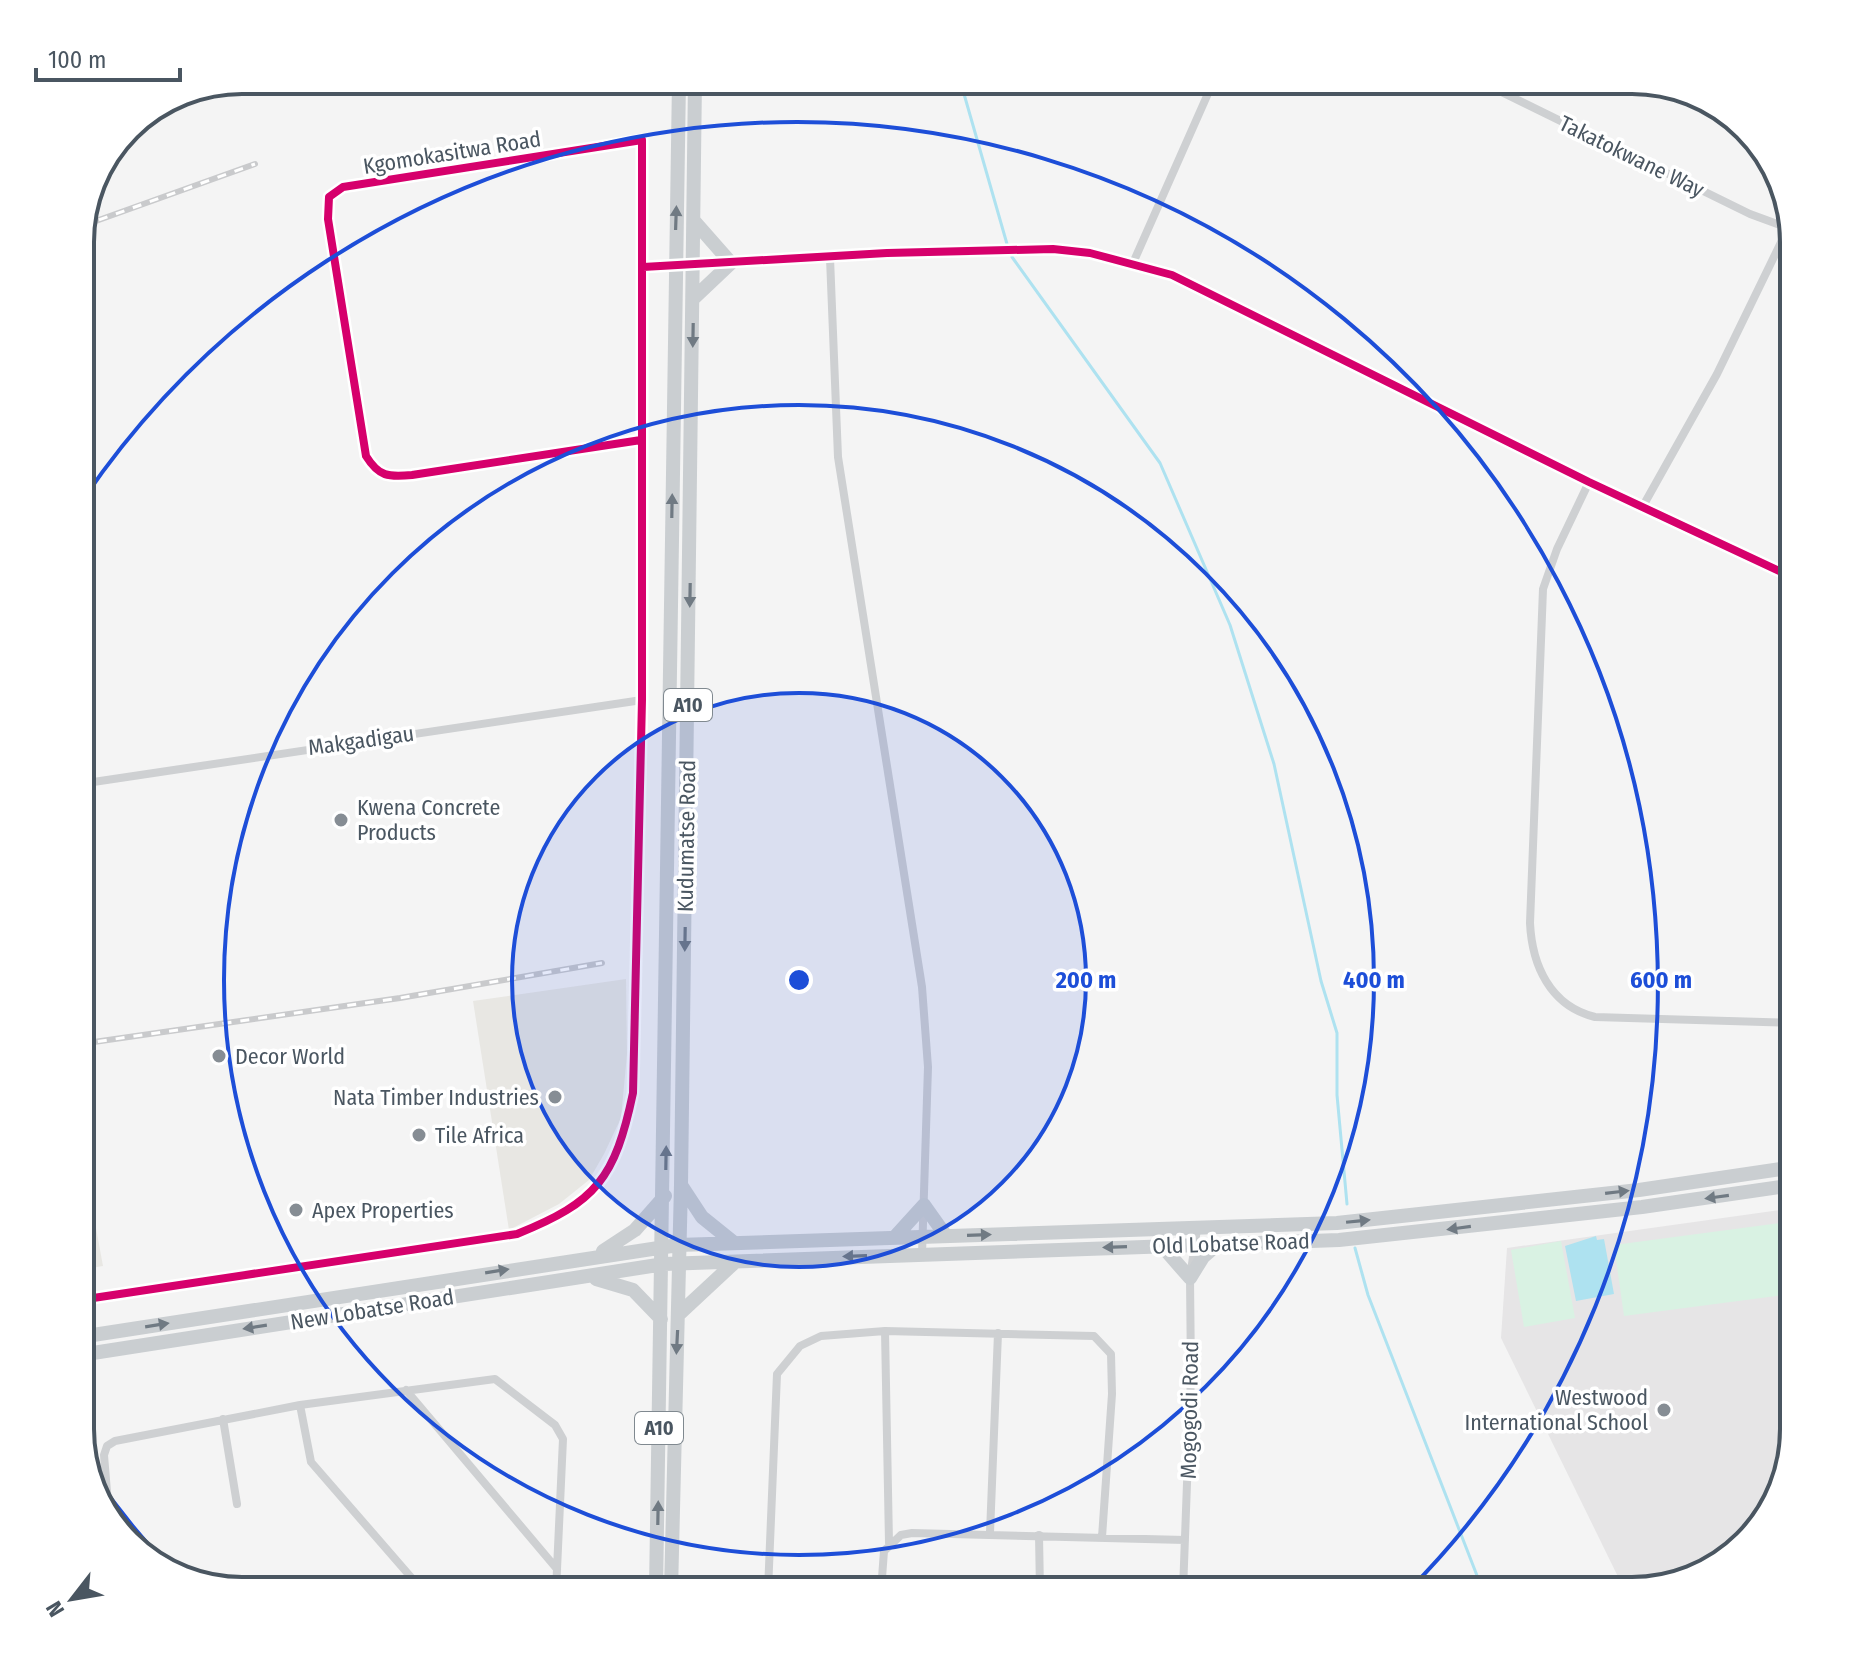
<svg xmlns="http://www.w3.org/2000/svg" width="1874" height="1671" viewBox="0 0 1874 1671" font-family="'Fira Sans Condensed',sans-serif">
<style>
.commercial{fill:#e8e7e3}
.education{fill:#e6e5e6}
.green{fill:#d9f2e3}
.water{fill:#aee2f0}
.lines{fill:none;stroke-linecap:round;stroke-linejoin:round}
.stream{stroke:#aee2f0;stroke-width:3}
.minor{stroke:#ced0d2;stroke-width:8}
.primary{stroke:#caced1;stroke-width:14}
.rail-casing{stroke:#c9cacc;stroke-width:6}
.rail{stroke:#fff;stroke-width:3;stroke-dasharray:9;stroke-linecap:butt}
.cycleway-casing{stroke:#fff;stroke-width:13}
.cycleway{stroke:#d6006c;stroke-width:8}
.oneway{fill:#707a83}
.ring{fill:none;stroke:#1d4ed8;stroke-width:4}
.poi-dot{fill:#868d94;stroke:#fff;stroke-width:3}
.labels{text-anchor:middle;stroke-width:7;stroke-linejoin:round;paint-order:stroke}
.shield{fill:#fff;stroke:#808990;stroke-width:2}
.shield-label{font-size:20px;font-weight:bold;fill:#4a5661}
.street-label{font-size:22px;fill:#4a5661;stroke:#fff}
.poi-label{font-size:22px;fill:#4a5661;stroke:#fff;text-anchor:start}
.rim{fill:none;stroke:#4a5661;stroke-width:4}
.centre{fill:#1d4ed8;stroke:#fff;stroke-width:4}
.ring-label{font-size:24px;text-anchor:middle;font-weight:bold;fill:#1d4ed8;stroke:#fff;stroke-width:7;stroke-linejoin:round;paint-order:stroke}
</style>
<rect width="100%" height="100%" fill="#f4f4f4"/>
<path class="commercial" d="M626 979 627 1054 621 1118 604 1154 589 1180 559 1204 509 1230 473 1001Z
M93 1212 103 1266 80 1270V1214Z"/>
<path class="education" d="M1794 1208V1362L1789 1458 1781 1491 1747 1543 1694 1578 1625 1591 1501 1338 1507 1248Z"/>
<path class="green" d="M1788 1222 1783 1295 1624 1316 1614 1245Z
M1561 1241 1575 1318 1524 1327 1511 1250Z
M1276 1578 1328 1581 1327 1591H1276Z"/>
<path class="water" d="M1596 1236 1597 1240 1604 1239 1614 1294 1576 1301 1565 1246Z"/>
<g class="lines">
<path class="stream" d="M960 80 1007 244
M1012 257 1160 463 1230 625 1274 764 1321 981 1337 1033V1095L1347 1204
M1355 1248 1368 1295 1483 1591"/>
<path class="minor" d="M1477 80 1750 214 1791 229
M830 258 838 457 922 987 928 1067 922 1254
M1133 263 1214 80
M643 267 887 253 1053 249 1090 253 1172 275 1589 482 1794 578
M1589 482 1557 549 1543 589 1530 923C1532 965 1550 1006 1595 1017L1794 1023
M1643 506 1717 374 1788 228
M80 784 642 700
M80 1300 517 1234C597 1202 615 1178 633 1093L642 700V140L343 187 329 197 328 219 366 456C379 477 388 477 412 475L641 440
M885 1331 889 1543
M406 1390 557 1569
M300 1405 311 1462 423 1591
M223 1419 237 1504
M109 1516 104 1455 107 1446 115 1441 300 1405 495 1379 555 1425 563 1439 556 1591
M990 1533 998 1333
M1039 1535 1040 1591
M1378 1590V1591
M768 1591 777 1374 800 1346 821 1336 885 1331 1094 1336 1111 1354 1112 1394 1102 1537
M881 1591 884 1551 901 1535 912 1533 1185 1540
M1183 1591 1191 1376 1190 1278 1197 1229
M1235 1591V1580"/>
<path class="primary" d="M694 298 731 263 695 222
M681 1185 702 1217 733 1242
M894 1238 924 1205 946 1236
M1162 1246 1190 1278 1203 1257 1218 1244
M603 1251 635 1230 665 1196
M596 1279 633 1290 661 1319
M678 1315 735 1262
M80 1337 678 1245 1337 1223 1639 1190 1794 1167
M80 1355 664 1264 1339 1240 1642 1207 1794 1185
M656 1591C666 1087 669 584 679 80
M671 1591 681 1185 695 80"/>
<g class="rail-casing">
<path id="rail" d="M82 226 255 164
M80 1044 400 998 602 963"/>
</g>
<use href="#rail" class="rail"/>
<g class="cycleway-casing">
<path id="cycleway" d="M643 267 887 253 1053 249 1090 253 1172 275 1589 482 1794 578
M80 1300 517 1234C597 1202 615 1178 633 1093L642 700V140L343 187 329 197 328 219 366 456C379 477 388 477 412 475L641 440"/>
</g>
<use href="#cycleway" class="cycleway"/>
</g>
<defs><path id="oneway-solid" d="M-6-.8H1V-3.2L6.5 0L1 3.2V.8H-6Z" transform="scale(2)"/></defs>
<g class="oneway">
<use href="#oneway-solid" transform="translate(676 218) rotate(-88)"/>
<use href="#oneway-solid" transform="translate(693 335) rotate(91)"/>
<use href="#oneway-solid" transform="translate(672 506) rotate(-89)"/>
<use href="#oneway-solid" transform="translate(690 595) rotate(91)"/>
<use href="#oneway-solid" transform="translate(685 939) rotate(91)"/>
<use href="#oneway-solid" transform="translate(666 1158) rotate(-89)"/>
<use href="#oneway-solid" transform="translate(1617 1192) rotate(-7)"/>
<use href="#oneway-solid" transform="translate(1717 1197) rotate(172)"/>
<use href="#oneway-solid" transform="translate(1358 1221) rotate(-6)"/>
<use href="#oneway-solid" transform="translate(1459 1228) rotate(172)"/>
<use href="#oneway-solid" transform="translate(979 1235) rotate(-2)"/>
<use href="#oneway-solid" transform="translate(1115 1247) rotate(178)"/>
<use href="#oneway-solid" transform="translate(855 1256) rotate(178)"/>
<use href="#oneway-solid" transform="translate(497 1271) rotate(-9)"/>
<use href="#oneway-solid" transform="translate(157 1325) rotate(-9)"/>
<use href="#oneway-solid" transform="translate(255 1327) rotate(171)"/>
<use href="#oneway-solid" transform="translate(677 1342) rotate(93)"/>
<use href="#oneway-solid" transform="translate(658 1513) rotate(-89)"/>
</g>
<circle cx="799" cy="980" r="287" fill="#1d4ed8" fill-opacity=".12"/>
<g class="ring">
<circle cx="799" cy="980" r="287"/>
<circle cx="799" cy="980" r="575"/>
<path d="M174 1573A862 862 0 0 1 89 1468M84 498A862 862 0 1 1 1409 1590"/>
</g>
<g class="poi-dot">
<circle cx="341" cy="820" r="8"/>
<circle cx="219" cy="1056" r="8"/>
<circle cx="555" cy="1097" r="8"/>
<circle cx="419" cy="1135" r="8"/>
<circle cx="296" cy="1210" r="8"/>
<circle cx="1664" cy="1410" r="8"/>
</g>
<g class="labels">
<g class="shield">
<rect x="664" y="689" width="48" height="32" rx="6"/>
<rect x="635" y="1412" width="48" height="32" rx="6"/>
</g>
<g class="shield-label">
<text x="688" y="712">A10</text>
<text x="659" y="1435">A10</text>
</g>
<g class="street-label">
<text transform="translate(452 152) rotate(-9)" y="8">Kgomokasitwa Road</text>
<text transform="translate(1632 156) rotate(26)" y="8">Takatokwane Way</text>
<text transform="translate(361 740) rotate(-8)" y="8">Makgadigau</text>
<text transform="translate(686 836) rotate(-89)" y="8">Kudumatse Road</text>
<text transform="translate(1231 1243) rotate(-2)" y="8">Old Lobatse Road</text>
<text transform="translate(372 1309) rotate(-9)" y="8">New Lobatse Road</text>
<text transform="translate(1189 1410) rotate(-89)" y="8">Mogogodi Road</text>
</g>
<g class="poi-label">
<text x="357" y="815">Kwena Concrete<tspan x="357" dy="25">Products</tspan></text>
<text x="235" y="1064">Decor World</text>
<text x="539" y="1105" text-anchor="end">Nata Timber Industries</text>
<text x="435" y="1143">Tile Africa</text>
<text x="312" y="1218">Apex Properties</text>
<text x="1648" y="1405" text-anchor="end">Westwood<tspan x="1648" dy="25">International School</tspan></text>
</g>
</g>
<path d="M0 0H1874V1671H0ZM242 94H1632A148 148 0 0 1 1780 242V1429A148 148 0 0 1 1632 1577H242A148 148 0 0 1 94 1429V242A148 148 0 0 1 242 94Z" fill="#fff" fill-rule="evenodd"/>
<path class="rim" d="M242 94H1632A148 148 0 0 1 1780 242V1429A148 148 0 0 1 1632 1577H242A148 148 0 0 1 94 1429V242A148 148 0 0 1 242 94Z"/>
<circle cx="799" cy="980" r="12" class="centre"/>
<g class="ring-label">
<text x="1086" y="988">200 m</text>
<text x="1374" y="988">400 m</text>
<text x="1661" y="988">600 m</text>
</g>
<g transform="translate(72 1599) rotate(239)" stroke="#ffffff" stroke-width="6" paint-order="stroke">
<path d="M0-6L14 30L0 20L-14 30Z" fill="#4a5661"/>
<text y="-12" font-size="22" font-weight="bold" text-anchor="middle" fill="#4a5661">N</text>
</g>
<path d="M36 68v12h144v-12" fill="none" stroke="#4a5661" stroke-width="4"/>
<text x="48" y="68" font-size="24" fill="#4a5661" stroke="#ffffff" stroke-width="6" paint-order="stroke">100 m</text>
</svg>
